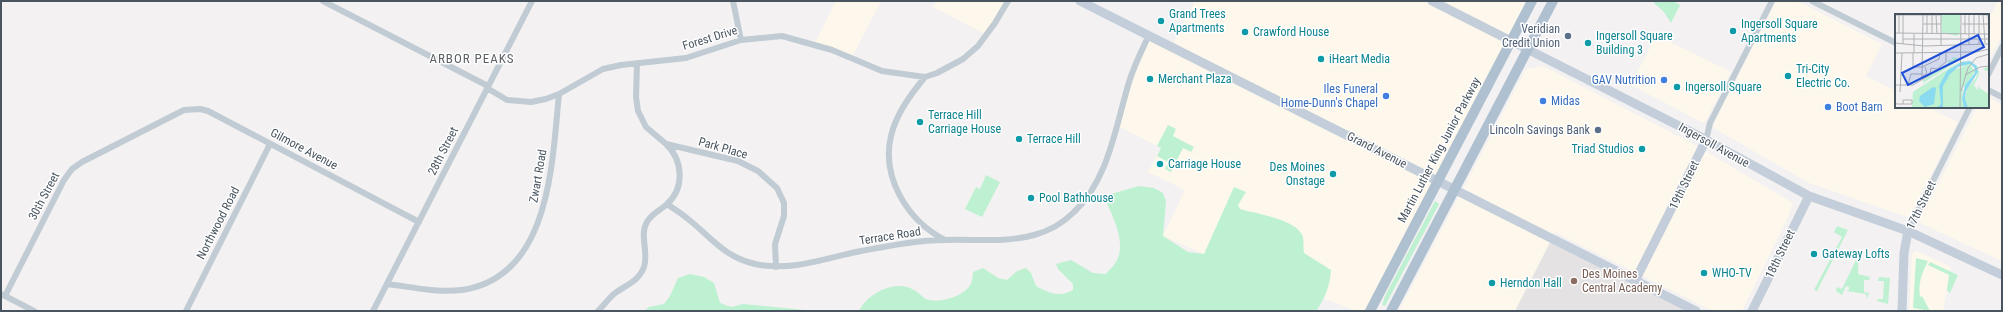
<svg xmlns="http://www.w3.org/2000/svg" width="2003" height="312" viewBox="0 0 2003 312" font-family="'Roboto Condensed',sans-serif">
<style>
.commercial{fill:#fdf8eb}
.education{fill:#e4e2e3}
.green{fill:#bef1d2}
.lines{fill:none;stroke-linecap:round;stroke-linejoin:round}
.minor{stroke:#c1cbd3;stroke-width:6}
.secondary{stroke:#c3ceda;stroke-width:9}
.primary{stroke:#afc0d0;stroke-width:10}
.culture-dot{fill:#0f9aa8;stroke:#fff;stroke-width:1.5}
.service-dot{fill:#5c6f8a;stroke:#fff;stroke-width:1.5}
.shop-dot{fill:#3f7fe0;stroke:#fff;stroke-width:1.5}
.education-dot{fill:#8d6e63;stroke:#fff;stroke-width:1.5}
.labels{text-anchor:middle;stroke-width:3;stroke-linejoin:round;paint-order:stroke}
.culture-label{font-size:12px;fill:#0d838f;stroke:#fff;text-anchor:start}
.service-label{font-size:12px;fill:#4e5e75;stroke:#fff;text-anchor:end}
.street-label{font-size:12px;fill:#48545f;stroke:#fff}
.shop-label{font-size:12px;fill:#366cbe;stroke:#fff;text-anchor:end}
.education-label{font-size:12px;fill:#785e54;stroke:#fff;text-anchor:start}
.neighbourhood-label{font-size:13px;letter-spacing:1px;fill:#5d6166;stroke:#fff}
.inset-road{fill:none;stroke:#afb2b7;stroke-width:1}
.view{fill:#1d4ed8;fill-opacity:0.15;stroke:#1d4ed8;stroke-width:2}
.inset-edge{fill:none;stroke:#48545f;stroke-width:2}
</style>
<rect width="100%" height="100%" fill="#f3f1f1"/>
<path class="commercial" d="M836 1H881L851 59 814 45Z
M936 1H1008L987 35 933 7Z
M1195 1H1532L1370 311H1357L1204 254 1163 236 1185 190 1148 172 1161 148 1118 126 1129 81 1149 35 1172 46Z
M1776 1H1797L1882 44 1866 76 1896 91V107H1927L1958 122 1910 216 1907 217 1809 183 1714 128V123Z
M1998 1H2002V35L1988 62V20Z
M1656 35 1731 72 1705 122H1701L1631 85Z
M1543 66 1695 145 1793 203 1788 217 1742 311H1713L1555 232 1515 311H1399L1526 69Z
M1988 95 1993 100 2002 105V261L1922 224 1919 220 1920 214 1926 204 1929 202 1977 107H1988Z
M1917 251 1951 267 1943 311H1909L1912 255 1914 252Z"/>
<path class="education" d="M1552 239 1696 311H1515Z"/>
<path class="green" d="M1655 1H1673L1680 5 1671 23 1664 12 1654 3Z
M1168 125 1176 129 1173 136 1194 147 1191 152 1183 148 1171 172 1165 169 1168 162 1157 156 1161 148 1157 146Z
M986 175 1000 182 982 217 965 209 976 187 980 189Z
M1139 186 1154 188 1163 193 1166 201 1163 236 1188 252 1204 254 1234 187 1246 192 1238 205 1240 209C1256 214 1297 219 1303 237 1304 242 1303 248 1304 253L1331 270C1330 286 1325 298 1316 311H859C868 293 896 279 914 290 920 293 923 299 929 300 942 303 964 296 971 284 972 281 973 275 973 272L983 268 998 278 1007 280 1017 271 1026 268 1031 273 1036 286C1049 293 1059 298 1073 290V284L1058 269 1056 264 1071 260 1093 273 1106 274C1109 270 1114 266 1116 262 1127 243 1113 218 1106 201L1111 194Z
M1435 201 1439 204 1385 306 1382 305 1385 296Z
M1837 226 1848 230 1817 291 1814 290 1842 237 1834 232Z
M1855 251 1859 253 1858 274 1870 277 1869 280H1864V292L1869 293 1867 299 1866 294 1846 291 1849 290V287L1846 286 1842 295 1836 291 1837 287 1842 289 1856 260 1852 258Z
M1916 258 1928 261C1922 273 1918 283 1920 297L1922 296 1930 311 1913 308Z
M1930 262 1958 275 1950 293 1947 290 1949 275 1928 265Z
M690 274 704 277 714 283 720 303 731 307 743 304 815 311H644L649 307 664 304 670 296 678 278Z
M1879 277 1890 278 1888 304 1877 301 1878 299H1883L1884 281H1878Z"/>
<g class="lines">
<path class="minor" d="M323 1 488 86
M733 1 741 40
M1812 1 1896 43
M637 63 636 97 638 111 646 127 666 144 738 161 758 171 777 188 784 203V216L775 244 776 267
M1988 75 2002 47
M925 77C911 94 896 114 891 136 881 178 908 221 945 240
M487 88 507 100 531 102 546 99 559 94 603 69 621 65 686 58 741 40 782 36 832 50 882 71 925 77 937 73 963 59 978 46 995 23 1008 1
M1988 90 2002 97
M1706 140 1710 123 1772 1
M667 204C674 209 681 213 688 219 711 237 724 257 755 264 792 272 825 258 861 251 888 246 918 240 946 240 975 239 1005 243 1034 235 1049 231 1063 223 1074 212 1110 178 1116 123 1130 79 1135 64 1142 50 1149 35
M1908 231 1970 107
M387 284C411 287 438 293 462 290 551 277 552 162 559 94
M1 294 34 311
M5 296 64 180 72 169 82 162 184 110 200 109 208 111 419 222
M186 311 270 144
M373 311 532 1
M598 311C604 305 609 298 615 293 626 285 639 281 644 267 649 252 639 235 647 222 652 213 660 211 667 204 685 188 683 160 666 144"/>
<path class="secondary" d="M1080 1 1696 311
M1432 1 1697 135 1809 196 1908 231 2002 275
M1635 281 1706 140
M1752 311 1809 196
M1902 311 1904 253 1908 231"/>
<path class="primary" d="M1370 311 1532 1
M1391 311 1553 1"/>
</g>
<g class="culture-dot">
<circle cx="1161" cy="21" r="4"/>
<circle cx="1733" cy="31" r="4"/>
<circle cx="1245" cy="32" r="4"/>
<circle cx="1588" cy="43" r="4"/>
<circle cx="1321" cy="59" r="4"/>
<circle cx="1788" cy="76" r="4"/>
<circle cx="1150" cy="79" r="4"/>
<circle cx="1677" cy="87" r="4"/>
<circle cx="920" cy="122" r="4"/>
<circle cx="1019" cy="139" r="4"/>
<circle cx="1642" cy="149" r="4"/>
<circle cx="1160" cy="164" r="4"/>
<circle cx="1333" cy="174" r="4"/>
<circle cx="1031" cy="198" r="4"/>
<circle cx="1814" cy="254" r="4"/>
<circle cx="1704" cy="273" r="4"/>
<circle cx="1492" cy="283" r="4"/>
</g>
<g class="service-dot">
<circle cx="1568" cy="36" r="4"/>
<circle cx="1598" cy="130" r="4"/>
</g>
<g class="shop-dot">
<circle cx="1664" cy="80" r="4"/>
<circle cx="1386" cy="96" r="4"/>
<circle cx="1543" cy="101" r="4"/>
<circle cx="1828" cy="107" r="4"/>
</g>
<circle class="education-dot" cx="1574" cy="281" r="4"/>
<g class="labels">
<g class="culture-label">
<text x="1169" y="18">Grand Trees<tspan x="1169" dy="14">Apartments</tspan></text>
<text x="1741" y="28">Ingersoll Square<tspan x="1741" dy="14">Apartments</tspan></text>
<text x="1253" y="36">Crawford House</text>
<text x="1596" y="40">Ingersoll Square<tspan x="1596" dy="14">Building 3</tspan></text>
<text x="1329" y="63">iHeart Media</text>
<text x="1796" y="73">Tri-City<tspan x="1796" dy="14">Electric Co.</tspan></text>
<text x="1158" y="83">Merchant Plaza</text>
<text x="1685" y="91">Ingersoll Square</text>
<text x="928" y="119">Terrace Hill<tspan x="928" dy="14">Carriage House</tspan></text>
<text x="1027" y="143">Terrace Hill</text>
<text x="1634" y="153" text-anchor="end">Triad Studios</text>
<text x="1168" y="168">Carriage House</text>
<text x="1325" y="171" text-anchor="end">Des Moines<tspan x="1325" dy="14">Onstage</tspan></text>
<text x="1039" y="202">Pool Bathhouse</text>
<text x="1822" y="258">Gateway Lofts</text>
<text x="1712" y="277">WHO-TV</text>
<text x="1500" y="287">Herndon Hall</text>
</g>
<g class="service-label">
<text x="1560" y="33">Veridian<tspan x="1560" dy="14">Credit Union</tspan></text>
<text x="1590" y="134">Lincoln Savings Bank</text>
</g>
<g class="street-label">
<text transform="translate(710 38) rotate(-17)" y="4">Forest Drive</text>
<text transform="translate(1714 145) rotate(29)" y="4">Ingersoll Avenue</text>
<text transform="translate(723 148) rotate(16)" y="4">Park Place</text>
<text transform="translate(304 149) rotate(28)" y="4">Gilmore Avenue</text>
<text transform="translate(1377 150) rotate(27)" y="4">Grand Avenue</text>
<text transform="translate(1439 150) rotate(-62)" y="4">Martin Luther King Junior Parkway</text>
<text transform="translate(443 151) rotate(-63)" y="4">28th Street</text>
<text transform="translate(538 176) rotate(-80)" y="4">Zwart Road</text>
<text transform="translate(1684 185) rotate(-64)" y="4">19th Street</text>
<text transform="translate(44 196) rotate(-62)" y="4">30th Street</text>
<text transform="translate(1921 205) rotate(-64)" y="4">17th Street</text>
<text transform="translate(218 223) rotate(-63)" y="4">Northwood Road</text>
<text transform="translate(890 236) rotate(-9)" y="4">Terrace Road</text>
<text transform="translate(1780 254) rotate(-64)" y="4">18th Street</text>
</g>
<g class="shop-label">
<text x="1656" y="84">GAV Nutrition</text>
<text x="1378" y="93">Iles Funeral<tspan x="1378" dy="14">Home-Dunn's Chapel</tspan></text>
<text x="1551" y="105" text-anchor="start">Midas</text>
<text x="1836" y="111" text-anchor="start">Boot Barn</text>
</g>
<g class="education-label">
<text x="1582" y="278">Des Moines<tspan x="1582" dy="14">Central Academy</tspan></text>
</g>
<g class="neighbourhood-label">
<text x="472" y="63">ARBOR PEAKS</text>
</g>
</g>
<g transform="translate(1895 14)">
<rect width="94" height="94" fill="#f3f1f1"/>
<path d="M46 0H65V19L62 22 47 19ZM57 43 63 44V47L28 69V66L39 57 53 50V46H58ZM65 48 57 53 59 56 75 50 80 58 68 74 67 86 69 94H17L18 78 59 51ZM93 53V57H90L89 54 84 55V61L79 71 83 77V73L85 71 84 74 94 80V93L73 94 70 84 72 75 81 64 84 55Z" fill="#bef1d2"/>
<path d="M75 47 82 52 83 58 71 77 70 84 73 94H69L67 85 70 71 80 59 79 53 75 50 63 53 55 60 48 72V94H41L46 90 44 72 52 57 66 48ZM38 73 41 74 39 90 30 93 24 87 25 82Z" fill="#8adaf0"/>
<path class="inset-road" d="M8 0V30M68 0 94 1M84 0V30M88 0 90 29M93 0 94 13M0 1H46M4 1V19M32 1V20M37 1V20M41 1 42 20M46 1V32M70 1V20M79 1V20M28 10H46M67 10H94M0 19 94 20M8 25H65M66 25H94M0 29 29 32 94 30M74 31V0M0 39 81 38 94 35M18 39V53H27M19 39V20M27 53 44 45 45 39M94 53V70M36 54 42 55 51 48V39M70 61 85 53 94 52M27 63 32 59 30 53M27 65 28 0M0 71H18L35 61 36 54M13 71 16 60H27M66 77 73 54 81 44 94 40M5 78 7 39M0 89 2 90H17V86H8V90M65 94 66 0"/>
<path class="view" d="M83 21 89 33 13 71 7 59Z"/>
<rect width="94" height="94" class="inset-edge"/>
</g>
<rect width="2003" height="312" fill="none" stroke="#48545f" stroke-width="4"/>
</svg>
